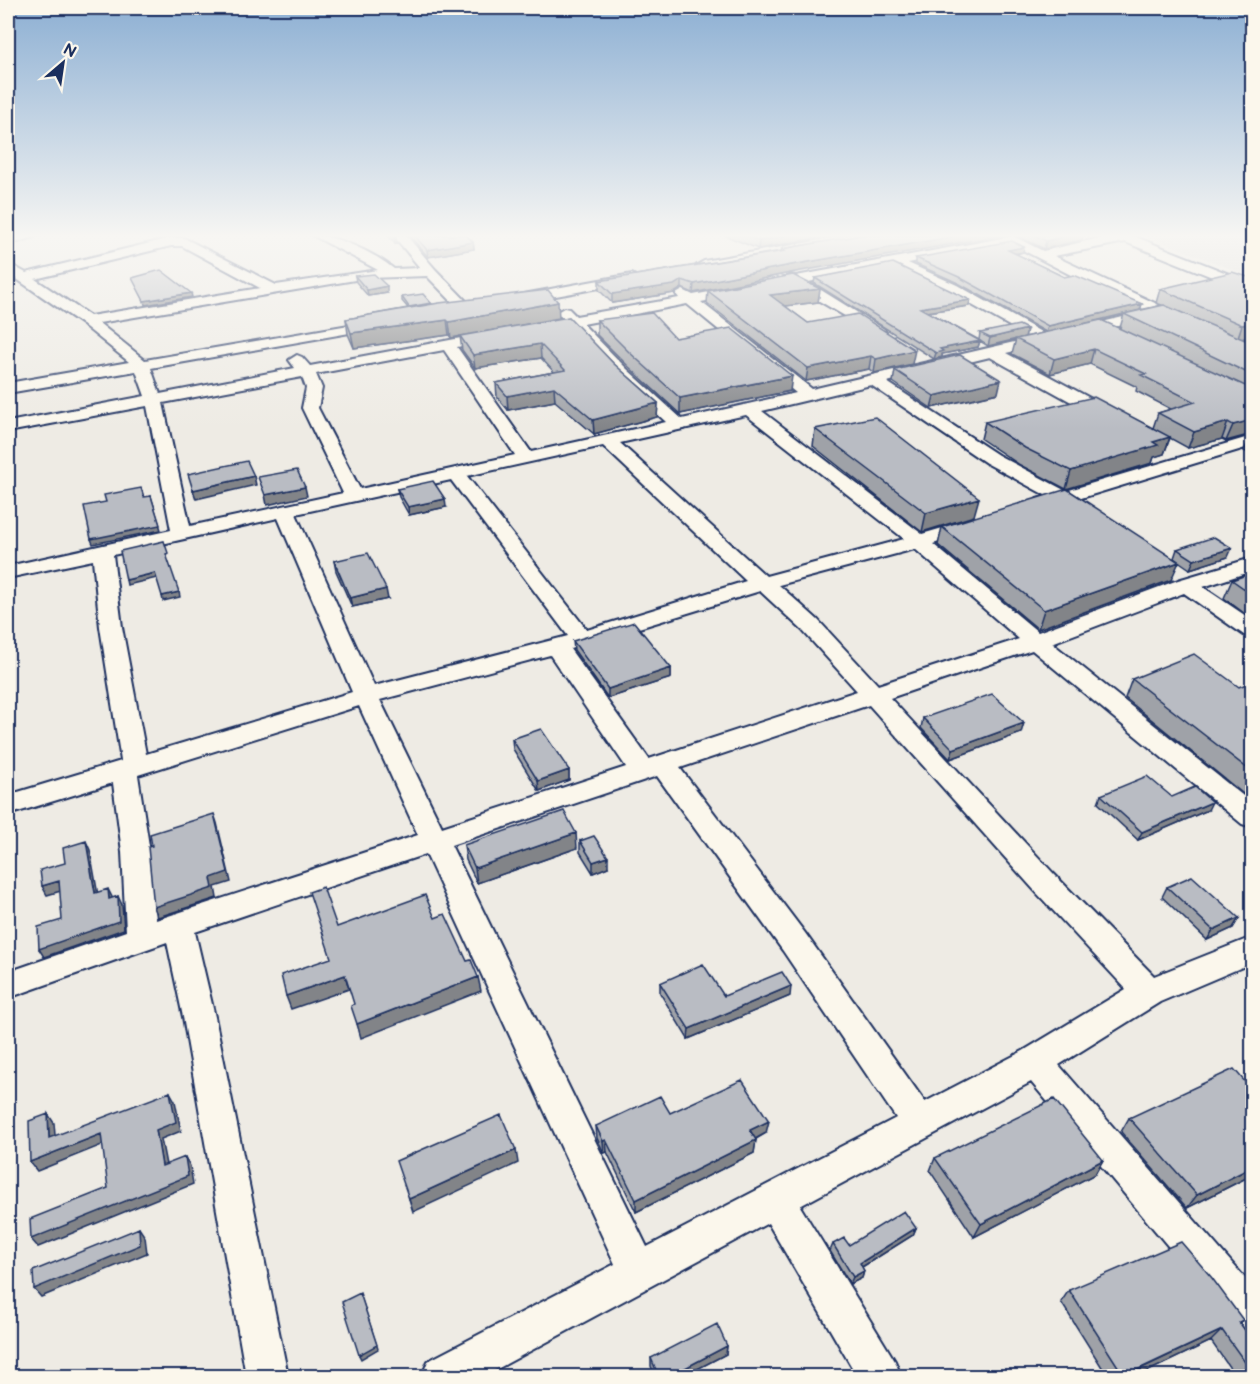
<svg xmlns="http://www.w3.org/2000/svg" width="1260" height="1384" viewBox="0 0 1260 1384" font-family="'Balsamiq Sans',sans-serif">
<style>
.built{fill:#deddda}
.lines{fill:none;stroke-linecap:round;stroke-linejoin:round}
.minor-casing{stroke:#1b2f5e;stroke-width:4}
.minor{fill:#fbf7ec;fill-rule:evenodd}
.wall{fill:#9fa2a8;stroke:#1b2f5e;stroke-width:1.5;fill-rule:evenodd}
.shaded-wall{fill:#828488;stroke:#1b2f5e;stroke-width:1.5}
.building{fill:#b9bcc3;stroke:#1b2f5e;stroke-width:1.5}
</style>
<rect width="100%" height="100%" fill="#eeebe4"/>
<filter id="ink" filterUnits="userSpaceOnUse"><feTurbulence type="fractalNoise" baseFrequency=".0167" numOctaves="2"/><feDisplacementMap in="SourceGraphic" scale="12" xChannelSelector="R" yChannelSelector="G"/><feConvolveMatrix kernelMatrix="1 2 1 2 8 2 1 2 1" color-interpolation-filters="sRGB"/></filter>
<g filter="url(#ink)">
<path class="built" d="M1147 235H1252V277L1162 242Z"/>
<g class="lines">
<g class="minor-casing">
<path id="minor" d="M17 235H40L8 245V237Z
M312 235C336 235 375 253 394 269L420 268 393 235H406L435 269 473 308 471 311H461L427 276 367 278 99 323 145 360 378 320 385 324 378 328 151 368 160 394 295 368 289 360 297 355 302 357 310 366 493 332 498 333 500 336 498 339 457 347 531 452 666 422 615 375 569 326 542 331 537 330 535 327 537 324 563 319 557 312 564 308 569 309 576 316 679 298 676 294 683 290 693 295 785 278 791 275 796 276 1013 236 1043 251 1113 235H1131L1252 283V292L1247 291 1125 242 1054 256 1170 310 1172 313 1170 316H1159L1078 336 1073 335 1071 332 1073 329 1148 311 1094 287 1011 244 908 263 957 285 1050 337 1053 340 1050 343 1006 353 1114 411 1116 415 1114 419H1102L990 357 887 382 998 455 1066 491 1252 436V446L1078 499 1076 504C1070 505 1042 508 1037 507L1034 503 1037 499 1047 496 986 463 871 385 762 411 922 534 970 520 977 522 980 526 977 530 933 544 1038 632 1178 580 1252 558V571L1203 587 1252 620V637L1244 635 1184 593 1052 643 1252 803V827L1242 824 1032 650 890 698 1054 874 1154 976 1252 937V963L1160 1002 1059 1065 1252 1286V1336L1238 1330 1031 1082 800 1206 895 1361 901 1376H857L768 1223 484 1376H422L428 1361 615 1264 426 854 195 932 215 1017 288 1376H246L183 1017 167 942 8 998V972L126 931 122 852 113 783 8 815V795L121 761 100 627 93 560 8 578V566L171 530 147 406 8 432V422L145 396 136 371 8 393V383L129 362 82 324 8 273V263L26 273 171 238H184L276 285 378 270ZM171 246H182L260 288 90 316 35 279ZM893 266 947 291 1031 338 812 389 701 302 792 285 879 336 884 335 886 332 884 329 808 282ZM687 304 796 393 682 419 627 369 583 324ZM444 350 515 455 360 489 318 408 322 388 316 374ZM302 377 306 388 302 408 343 493 190 526 163 403ZM746 415 898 534 904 539 766 576 620 443ZM603 446 746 581 587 630 467 476ZM451 480 568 636 374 686 296 514ZM278 518 352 692 146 754 122 627 113 555ZM915 549 1019 639 878 685 818 620 779 585ZM760 591 802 630 857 691 649 759 570 649ZM550 655 626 767 442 827 380 700ZM869 705 1034 890 1126 989 1023 1051 925 1102 805 933 680 768ZM359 706 418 835 156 920 150 852 138 775ZM657 776 783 951 896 1118 647 1247 451 845Z
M849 235H877L871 239 704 269 697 265 704 261Z
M632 274 639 278 637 281 518 303 511 299 518 295Z"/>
</g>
<use href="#minor" class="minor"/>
</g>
<path class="wall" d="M388 235H395L397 244H395Z
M409 235H466L473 242 474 249 428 257Z
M724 235H833L758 249Z
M862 235 790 273 693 293 682 288 674 293 612 303 599 290V281L781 251 782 249Z
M1016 235H1083L1082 240 1044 249Z
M1023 252 1016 254 1064 277 1142 304 1140 310 1162 305 1156 303 1160 289 1252 278 1242 338 1252 343V455L1244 451 1251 435 1226 441 1222 439 1188 448 1170 438 1164 454 1154 457 1152 463 1066 489 1020 465 981 439 985 422 1153 428 1158 413 1171 409 1136 391 1137 387 1090 364 1050 374 1012 354 1016 339 988 346 980 341 978 347 942 354V357L934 359 814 283 815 278 969 306 928 312 979 340 980 333 1027 329 1025 337 1046 332 958 283 916 264V258ZM1124 314 1120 328 1095 321Z
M355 276 387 293 368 296 356 282Z
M820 289 818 302 785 306 808 323 912 364 874 373 869 369 806 381 707 303 708 291Z
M402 297 431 303V304L559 318 451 338 449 335 354 348 348 334 346 319 408 308 402 301Z
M569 317 613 363 658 403 657 417 594 434 555 401 508 410 497 397 496 383 554 372 541 358 475 368 462 350 460 336Z
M597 320 790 391 680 414 629 367 597 335Z
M895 370 998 393 931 408 893 382Z
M815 429 974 516 922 532 813 446Z
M397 489 446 507 409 515 399 497Z
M942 527 1171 580 1038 629 938 545Z
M1177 549 1228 557 1190 569 1174 558Z
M334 561 388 599 352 607 336 571Z
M1252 573V619L1224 598 1232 580Z
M573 641 671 668V678L608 698 574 650Z
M1132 679 1239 687 1252 682V801L1125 698Z
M923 718 1021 733 950 759 921 728Z
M512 739 569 770V780L539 791 513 749Z
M1101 795 1172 797 1208 810 1138 840 1098 803Z
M580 841 608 867 593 873 580 852Z
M464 845 577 848 477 883 466 860Z
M1167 887 1239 918 1233 928 1207 940 1162 897Z
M660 983 724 996H790L688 1039 660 993Z
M1252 1090V1175L1187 1208 1121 1132 1129 1118Z
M670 1113 766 1133 756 1139 754 1153 636 1212 607 1152 604 1153 597 1138 596 1126Z
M935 1158 1103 1160 1095 1174 974 1237 930 1171Z
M916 1228 913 1235 862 1267 864 1271 862 1278 850 1284 830 1251 833 1244 849 1245Z
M1069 1290 1243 1320 1240 1323 1252 1340V1377H1236L1211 1341 1136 1377H1108L1061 1302Z
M727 1346 726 1354 682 1377H655L651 1366V1358Z"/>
<path class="shaded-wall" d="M790 235H833L758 249 759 241Z
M962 235H1004L790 273 693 293 694 284 791 265Z
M1070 235H1083L1082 240 1044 249 1046 241Z
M394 237H396L397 244H395Z
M473 242 474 249 428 257 427 250Z
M1024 247 1023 252 1007 255 1008 250Z
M682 280V288L674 293 612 303V294Z
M387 286V293L368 296 367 290Z
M820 289 818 302 769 308 770 295Z
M191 293 192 297 145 305 144 301Z
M970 300 969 306 919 313 920 308Z
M558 302 559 318 451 338 449 322Z
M1142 304 1140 310 1046 333 1048 326Z
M447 320 449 335 354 348 351 333Z
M1252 323V336L1237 340 1242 325Z
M1027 329 1025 337 988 346 990 338Z
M980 341 978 347 942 354V357L934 359 936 353 940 349Z
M540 344 541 358 475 368 473 355Z
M1094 349 1090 364 1050 374 1054 359Z
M915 350 912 364 874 373 876 359Z
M871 356 869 369 806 381 808 368Z
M792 376 790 391 680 414V398Z
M1001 380 998 393 931 408 934 396Z
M554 387 555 401 508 410 507 396Z
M658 403 657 417 594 434 593 420Z
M1252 420V434L1226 441 1233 425Z
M1228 422 1222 439 1188 448 1194 432Z
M1170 437 1164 454 1154 457 1152 463 1066 489 1071 471 1153 442Z
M254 476 256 485 196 499 193 490Z
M305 487 307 496 267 505 265 495Z
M151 496 161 530 93 544 91 539Z
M979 498 974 516 922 532 926 513Z
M445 499 446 507 409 515 408 507Z
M1232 548 1228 557 1190 569 1194 560Z
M1179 562 1171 580 1038 629 1044 610Z
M155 573 157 578 127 585 126 580Z
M386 589 388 599 352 607 350 598Z
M179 592 180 597 163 601 162 596Z
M671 668V678L608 698V689Z
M1024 723 1021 733 950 759 953 749Z
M8 766 9 789H8Z
M569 770V780L539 791 538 781Z
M1212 802 1208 810 1138 840 1142 832Z
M214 814 217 823 231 882 215 887 217 898 158 917 154 907 211 878Z
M576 833 577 848 477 883 475 868Z
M86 841 90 850 99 901 95 893Z
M608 857V867L593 873V862Z
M59 881 64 890 47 895 42 886Z
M108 889 112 897 114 908 109 899Z
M118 896 122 905 124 929 44 957 39 949Z
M1239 918 1233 928 1207 940 1213 930Z
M345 975 349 989 291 1009 286 996Z
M478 977 481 991 361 1038 357 1024Z
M791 986 790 996 688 1039 689 1029Z
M170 1092 175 1101 181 1131 161 1139 168 1175 162 1166 156 1130Z
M48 1114 54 1123 56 1147 49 1138Z
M769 1121 766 1133 748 1143 750 1130Z
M101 1134 107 1143 37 1171 30 1162Z
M606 1140 607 1152 604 1153 603 1141Z
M756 1140 754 1153 636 1212V1200Z
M516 1150 518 1163 413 1212 409 1199Z
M185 1157 190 1166 193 1184 38 1247 31 1239Z
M1103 1160 1095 1174 974 1237 981 1224Z
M1252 1167V1175L1187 1208 1197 1195Z
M139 1228 145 1237 147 1253 41 1297 34 1289Z
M916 1228 913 1235 857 1270 860 1263Z
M864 1271 862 1278 850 1284 853 1277Z
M361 1297 378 1349 361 1359 359 1355Z
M1222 1330 1211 1341 1136 1377H1123Z
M727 1346 726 1354 682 1377H668Z"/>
<path class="building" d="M414 235H466L473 242 427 250Z
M745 235H790L759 241Z
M862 235H962L791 265 694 284 682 280 674 285 612 294 599 281 785 251 782 249Z
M1034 235H1070L1046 241Z
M1012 241 1024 247 1008 250 1064 277 1074 275 1142 304 1048 326 959 277 916 258Z
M893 263 970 300 920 308 980 341 940 349 943 351 936 353 815 278Z
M161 270 191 293 144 301 132 278Z
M1232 272 1252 278V323L1242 325 1160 289Z
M374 274 387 286 367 290 355 276Z
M793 275 820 289 770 295 808 323 858 314 915 350 876 359 871 356 808 368 708 291Z
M548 290 558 302 449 322 447 320 351 333 346 319 439 303Z
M423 294 431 303 409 307 402 297Z
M1164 305 1252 343V375L1124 314Z
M652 313 675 338 731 328 792 376 680 398 629 352 597 320Z
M569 317 613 363 658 403 593 420 554 387 507 396 496 383 565 370 540 344 473 355 460 336Z
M1101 320 1252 389V420L1233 425 1228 422 1194 432 1158 413 1195 402 1141 375 1146 374 1094 349 1054 359 1016 339Z
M1019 325 1027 329 990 338 980 333Z
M960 355 1001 380 934 396 895 370Z
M1094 397 1170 437 1153 442 1158 445 1071 471 1025 448 985 422Z
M875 417 979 498 926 513 815 429Z
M247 461 254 476 193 490 188 474Z
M297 470 305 487 265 495 258 477Z
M433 481 445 499 408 507 397 489Z
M141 488 144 497 151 496 160 525 91 539 84 506 106 502 104 495Z
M1067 489 1179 562 1044 610 942 527Z
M1214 537 1232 548 1194 560 1177 549Z
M164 541 168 553 166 554 179 592 162 596 155 573 126 580 120 551Z
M368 553 386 589 350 598 334 561Z
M1252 573V594L1232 580Z
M634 622 671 668 608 689 573 641Z
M1194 654 1239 687 1252 682V772L1132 679Z
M992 694 1024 723 953 749 923 718Z
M541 729 569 770 538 781 512 739Z
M1147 776 1172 797 1195 787 1212 802 1142 832 1101 795Z
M564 811 576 833 475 868 464 845Z
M214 814 228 872 211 878 213 888 154 907 148 847 152 846 150 834Z
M594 836 608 857 593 862 580 841Z
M86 841 95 893 108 889 109 899 118 896 119 921 39 949 38 927 62 920 59 881 42 886 40 870 65 863 63 848Z
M1192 876 1239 918 1213 930 1167 887Z
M323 887 337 927 425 895 435 918 445 914 467 961 471 960 478 977 357 1024 351 1006 354 1004 345 975 286 996 281 975 331 958 309 892Z
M703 964 724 996 782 972 791 986 689 1029 660 983Z
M1234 1069 1252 1090V1167L1197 1195 1129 1118Z
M742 1080 769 1121 750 1130 756 1140 636 1200 606 1140 603 1141 596 1126 660 1096 670 1113Z
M170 1092 176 1122 156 1130 162 1166 185 1157 188 1176 31 1239 30 1219 108 1188 101 1134 30 1162 29 1121 48 1114 49 1138Z
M1054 1099 1103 1160 981 1224 935 1158Z
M501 1115 516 1150 409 1199 396 1161Z
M904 1211 916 1228 860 1263 864 1271 853 1277 833 1244 844 1238 849 1245Z
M139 1228 140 1245 34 1289 33 1271Z
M1181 1242 1212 1278 1243 1320 1239 1322 1252 1340V1372L1222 1330 1124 1376 1069 1290Z
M360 1293 377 1345 359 1355 342 1302Z
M717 1324 727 1346 668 1377H659L651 1358Z"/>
</g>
<linearGradient id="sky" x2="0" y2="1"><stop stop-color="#8cafd3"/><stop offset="0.55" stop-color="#f7f6f3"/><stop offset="1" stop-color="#f7f6f3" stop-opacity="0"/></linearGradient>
<rect width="1260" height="429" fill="url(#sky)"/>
<rect width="1260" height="1384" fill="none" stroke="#fbf7ec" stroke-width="30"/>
<rect x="15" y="15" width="1230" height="1354" fill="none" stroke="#1b2f5e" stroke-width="2" filter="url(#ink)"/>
<g transform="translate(63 63) rotate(29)" stroke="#fbf7ec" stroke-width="4.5" paint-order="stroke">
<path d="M0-4.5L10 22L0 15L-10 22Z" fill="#1b2f5e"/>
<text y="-9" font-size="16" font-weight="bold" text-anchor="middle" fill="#1b2f5e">N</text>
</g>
</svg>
